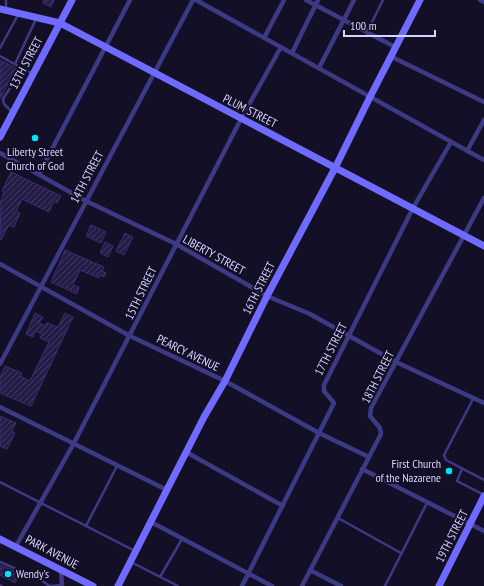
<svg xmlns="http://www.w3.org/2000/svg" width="484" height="586" viewBox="0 0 484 586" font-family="'PT Sans Narrow',sans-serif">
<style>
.building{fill:url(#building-hatch);stroke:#3b2d73}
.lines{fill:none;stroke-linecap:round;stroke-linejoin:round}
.lane{stroke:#3d3a85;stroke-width:2.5}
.street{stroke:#3d3a85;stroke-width:4.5}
.secondary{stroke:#6f6bff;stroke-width:7}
.poi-dot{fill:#00e5ff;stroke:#130f26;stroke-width:1.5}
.labels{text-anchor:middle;stroke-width:4;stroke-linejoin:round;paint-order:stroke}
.street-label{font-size:12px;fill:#d9d4ff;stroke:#130f26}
.poi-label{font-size:12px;fill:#d9d4ff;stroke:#130f26}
</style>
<defs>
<pattern id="building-hatch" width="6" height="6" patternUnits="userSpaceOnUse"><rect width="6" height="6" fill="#241b47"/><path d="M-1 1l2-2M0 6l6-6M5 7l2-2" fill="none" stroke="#433b63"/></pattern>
</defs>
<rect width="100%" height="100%" fill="#130f26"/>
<path class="building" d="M44 0H54L51 7 43 3Z
M0 60 16 68 0 99Z
M11 172 61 196 57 203 54 201 49 212 22 199 16 211 20 213 14 227 9 225 1 240 0 203 4 192 2 191Z
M91 225 106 232 101 243 86 236Z
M125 233 133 237 124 255 116 251Z
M105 242 113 246 108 257 100 253Z
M65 250 104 267 102 271 106 273 104 277 100 275 99 278 80 270 73 285 79 287 77 294 51 282Z
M35 313 43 317 39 323 46 326 47 323 58 327 65 313 73 317 31 406 0 393V377L5 366 22 373 20 376 30 381 49 342 40 338 42 334 35 331 33 337 26 334Z
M0 416 16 423 12 431 15 433 7 449 0 446Z
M0 565 20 573 15 583 0 575Z"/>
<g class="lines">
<path class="lane" d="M6 10V0
M367 32 383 0
M0 48 18 15
M0 56 33 74
M15 64 36 19
M12 112 4 104 3 99 23 68
M473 399 444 455 446 460 484 480
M462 469 457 481 484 495
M0 482 135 551
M338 518 401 553
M86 526 117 466
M0 562 39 579 50 586
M131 562 178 586
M160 577 182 539
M0 585 2 586
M50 586 62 585
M385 586 427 503"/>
<path class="street" d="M196 0 484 160
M306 0 395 47
M480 0 484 2
M264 38 284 0
M292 53 318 0
M390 56 484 102
M319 68 354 0
M467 151 484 120
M0 153 86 201 176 244 267 296 310 314 396 362 484 403
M39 174 130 0
M0 264 130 336 225 381 319 433 369 457
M0 364 193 0
M0 407 167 490
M186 452 283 506
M362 469 484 531
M151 522 272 586
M16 546 74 443 241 119 281 47
M61 569 62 586
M310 570 341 586
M242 586 334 403 324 391V385L413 208 451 142
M302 586 381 434 380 428 370 416 371 408 484 198"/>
<path class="secondary" d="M0 9 60 23 484 246
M0 137 72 0
M0 539 93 586
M118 586 204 417 225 381 267 296 335 168 370 97 420 0
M439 586 484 496"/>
</g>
<g class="poi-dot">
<circle cx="35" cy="138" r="4"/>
<circle cx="449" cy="471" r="4"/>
<circle cx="8" cy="574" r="4"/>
</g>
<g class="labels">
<g class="street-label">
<text transform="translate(26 63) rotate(-62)" y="4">13TH STREET</text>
<text transform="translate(250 111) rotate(27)" y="4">PLUM STREET</text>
<text transform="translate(87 177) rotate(-62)" y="4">14TH STREET</text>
<text transform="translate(214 255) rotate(29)" y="4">LIBERTY STREET</text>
<text transform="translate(259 288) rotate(-63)" y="4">16TH STREET</text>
<text transform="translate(141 293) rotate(-64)" y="4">15TH STREET</text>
<text transform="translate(331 349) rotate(-63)" y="4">17TH STREET</text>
<text transform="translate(188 353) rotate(26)" y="4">PEARCY AVENUE</text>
<text transform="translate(378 377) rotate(-63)" y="4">18TH STREET</text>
<text transform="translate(452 536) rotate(-63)" y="4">19TH STREET</text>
<text transform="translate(52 552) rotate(28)" y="4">PARK AVENUE</text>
</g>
<g class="poi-label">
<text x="35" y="156">Liberty Street<tspan x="35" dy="14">Church of God</tspan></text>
<text x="441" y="468" text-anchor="end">First Church<tspan x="441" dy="14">of the Nazarene</tspan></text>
<text x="16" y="578" text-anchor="start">Wendy's</text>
</g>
</g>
<path d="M344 30v6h91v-6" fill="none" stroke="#d9d4ff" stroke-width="2"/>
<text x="350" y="30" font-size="12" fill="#d9d4ff" stroke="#130f26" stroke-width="3" paint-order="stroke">100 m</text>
</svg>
